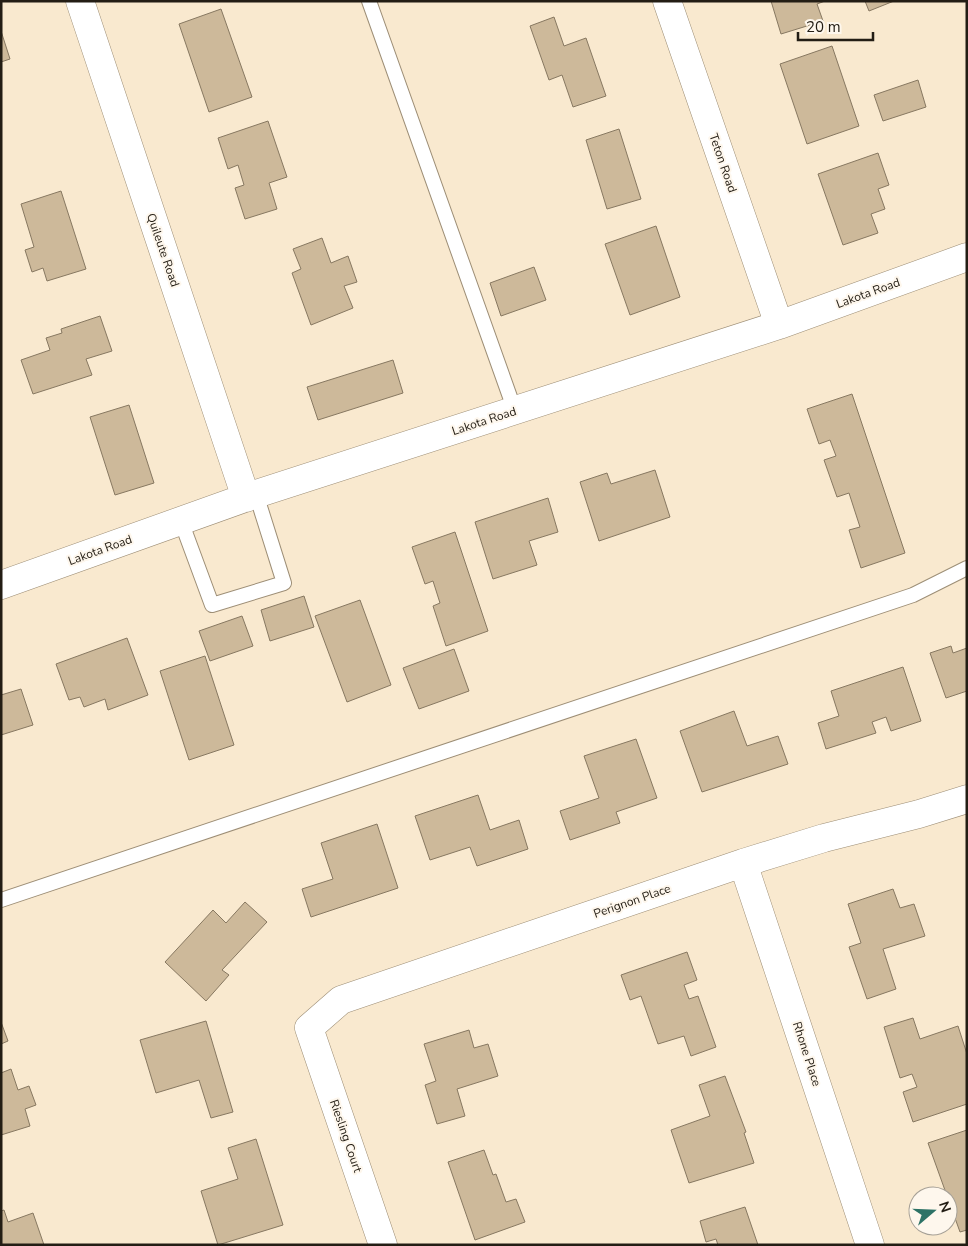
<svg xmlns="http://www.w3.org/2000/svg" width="968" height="1246" viewBox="0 0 968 1246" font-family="'Nunito Sans',sans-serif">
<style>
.building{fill:#cdb99a;stroke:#877861}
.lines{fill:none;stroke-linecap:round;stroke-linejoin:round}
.lane-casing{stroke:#9d8e76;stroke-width:16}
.street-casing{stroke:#9d8e76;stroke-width:29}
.lane{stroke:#fff;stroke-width:14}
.street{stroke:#fff;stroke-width:28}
.labels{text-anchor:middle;stroke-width:4;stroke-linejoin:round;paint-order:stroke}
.street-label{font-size:12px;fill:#231d14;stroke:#fef7ed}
</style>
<rect width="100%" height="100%" fill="#f9e9cf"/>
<path class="building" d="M771 1H825L817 4 823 21 781 34Z
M865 1H894L869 11Z
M221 9 252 97 209 112 179 24Z
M554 17 564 46 586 38 606 96 573 107 562 75 549 80 530 26Z
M1 31 10 59 1 62Z
M832 46 859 126 807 144 780 64Z
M918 80 926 107 883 121 874 95Z
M268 121 287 177 269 183 277 209 245 219 235 188 244 185 238 165 228 169 218 138Z
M619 129 641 199 607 209 586 140Z
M878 153 889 185 878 189 885 209 871 214 878 233 843 245 818 174Z
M61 191 86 269 47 281 43 268 32 272 25 250 34 247 21 204Z
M656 226 680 297 630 315 605 244Z
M322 238 331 263 348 256 357 282 344 286 353 308 311 325 292 273 301 269 293 249Z
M534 267 546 300 501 316 490 283Z
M100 316 112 351 86 359 92 375 33 394 21 360 50 350 46 338 62 333 61 329Z
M393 360 403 393 318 420 307 387Z
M852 394 905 553 861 568 849 530 860 527 849 493 837 497 824 460 836 456 830 440 819 444 807 409Z
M129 405 154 483 115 495 90 417Z
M655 470 670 517 599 541 580 482 607 473 611 484Z
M548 498 558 532 529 541 537 565 493 579 475 522Z
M455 532 488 631 446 646 433 606 440 603 433 581 425 584 412 547Z
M304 596 314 627 270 641 261 610Z
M360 600 391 685 347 702 315 616Z
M242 616 253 646 210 661 199 631Z
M127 638 148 695 108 710 105 699 84 707 80 697 69 700 56 664Z
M951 646 953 653 967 648V691L946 698 930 653Z
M454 649 469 691 419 709 403 668Z
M205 656 234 745 189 760 160 671Z
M903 667 921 721 891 731 886 717 872 722 876 733 826 749 818 723 839 716 831 691Z
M21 689 33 725 1 735V695Z
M734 711 747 746 778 736 788 764 702 792 680 731Z
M636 739 657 798 616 812 620 823 570 840 560 811 599 798 584 756Z
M478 795 490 830 519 820 528 849 477 866 470 847 430 860 415 816Z
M377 824 398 888 311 917 302 889 333 879 321 843Z
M893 889 900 908 914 904 925 936 883 949 896 989 867 999 849 947 861 943 848 904Z
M245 902 267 922 222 970 229 975 206 1001 165 962 213 910 226 923Z
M687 952 697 980 684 985 689 999 698 996 716 1047 691 1056 684 1036 658 1044 641 996 630 1000 621 975Z
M913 1018 920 1039 958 1026 967 1054V1104L913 1122 903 1092 917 1087 912 1074 900 1078 884 1027Z
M206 1021 233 1112 211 1118 199 1080 156 1093 140 1040Z
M1 1022 8 1041 1 1044Z
M469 1030 474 1048 488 1044 498 1076 457 1089 465 1116 437 1124 425 1085 436 1081 424 1044Z
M11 1069 18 1090 29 1086 36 1105 25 1109 30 1126 1 1135V1073Z
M725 1076 746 1132 744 1133 754 1163 689 1183 671 1130 710 1116 699 1085Z
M967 1130V1230L960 1232 928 1143Z
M256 1139 283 1225 218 1245 201 1191 238 1179 228 1148Z
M484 1150 493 1175 496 1174 506 1202 516 1199 525 1222 475 1240 448 1162Z
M745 1207 758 1245H718L716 1239 706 1242 700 1221Z
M4 1210 8 1222 33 1213 44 1245H1V1211Z"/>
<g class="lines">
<g class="lane-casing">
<path id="lane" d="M369 1 515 411
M181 521 212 605 284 583 256 494
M1 900 913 595 967 568"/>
</g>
<g class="street-casing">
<path id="street" d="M80 1 246 498
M667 1 779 325
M1 585 256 494 779 325 967 257
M743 863 870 1245
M383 1245 309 1028 341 1000 743 863 824 838 919 814 967 799"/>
</g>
<use href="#lane" class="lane"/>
<use href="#street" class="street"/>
</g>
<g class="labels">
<g class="street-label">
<text transform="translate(723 163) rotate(71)" y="4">Teton Road</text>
<text transform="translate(163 250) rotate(71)" y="4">Quileute Road</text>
<text transform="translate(868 293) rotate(-20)" y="4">Lakota Road</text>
<text transform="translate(484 421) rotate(-18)" y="4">Lakota Road</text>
<text transform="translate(100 550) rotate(-20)" y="4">Lakota Road</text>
<text transform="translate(632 901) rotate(-19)" y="4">Perignon Place</text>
<text transform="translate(807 1054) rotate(72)" y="4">Rhone Place</text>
<text transform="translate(346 1136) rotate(71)" y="4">Riesling Court</text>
</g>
</g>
<rect width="968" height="1246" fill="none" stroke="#231d14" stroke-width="5"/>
<g transform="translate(933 1211) rotate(71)"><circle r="24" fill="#fef7ed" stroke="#a6a096"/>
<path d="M0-4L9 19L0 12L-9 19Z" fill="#2d7266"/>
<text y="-8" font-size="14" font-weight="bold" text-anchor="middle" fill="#231d14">N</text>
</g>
<path d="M798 32v8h75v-8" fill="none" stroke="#231d14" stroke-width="2.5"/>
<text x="806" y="32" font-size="15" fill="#231d14" stroke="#fef7ed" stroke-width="4" paint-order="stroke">20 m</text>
</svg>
